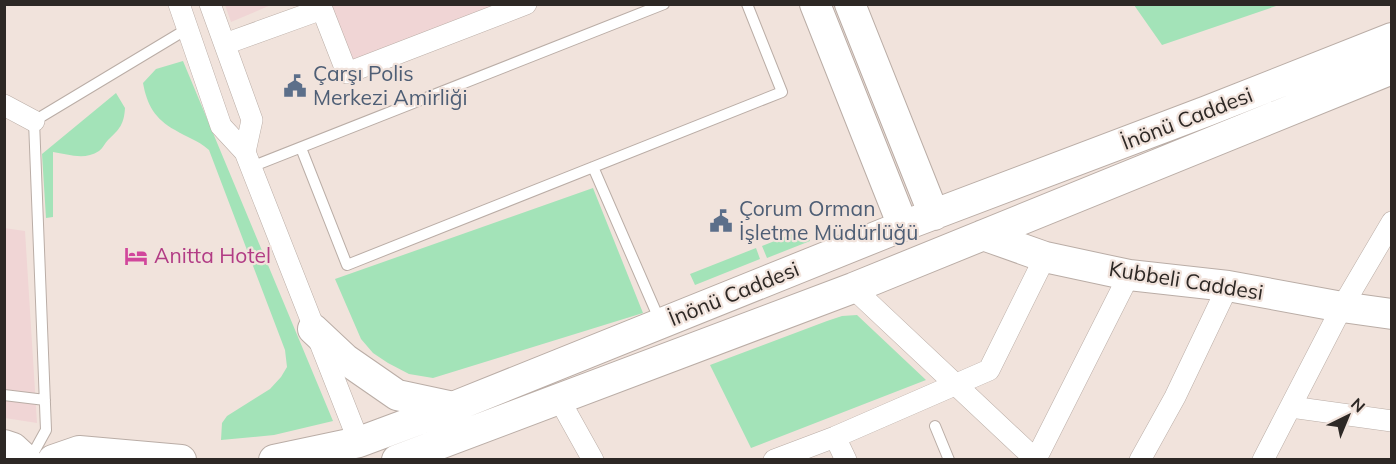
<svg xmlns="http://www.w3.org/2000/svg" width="1396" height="464" viewBox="0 0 1396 464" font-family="Mulish,sans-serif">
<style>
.commercial{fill:#f0d5d5}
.green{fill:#a3e3b8}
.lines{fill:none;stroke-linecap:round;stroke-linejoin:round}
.lane-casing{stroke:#baada6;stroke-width:12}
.street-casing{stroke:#baada6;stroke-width:22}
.secondary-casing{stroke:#baada6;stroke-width:32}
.lane{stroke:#fff;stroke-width:10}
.street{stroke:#fff;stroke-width:21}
.secondary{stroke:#fff;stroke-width:30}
.labels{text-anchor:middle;stroke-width:4.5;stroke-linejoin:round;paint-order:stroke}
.service-label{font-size:21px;fill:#4e5e75;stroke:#f1e3dc;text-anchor:start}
.street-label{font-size:21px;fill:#2d2825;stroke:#f1e3dc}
.hotel-label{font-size:21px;fill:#b23c85;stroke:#f1e3dc;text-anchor:start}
</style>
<rect width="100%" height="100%" fill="#f1e3dc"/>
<path class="commercial" d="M225 5H271L231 22Z
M329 5H495L353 61Z
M4 228 25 231 37 423 5 418Z"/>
<path class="green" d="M1134 5H1279L1162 45Z
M183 61 333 421 274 435 221 440 222 423 227 416 270 389 281 377 287 367 285 350 209 150C196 139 188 138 175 130 155 119 147 105 143 83L156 69Z
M116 93 125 108C124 124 120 129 108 140 105 143 103 148 99 151 84 161 68 154 53 152V217L46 218 42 154Z
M593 188 643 313 433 378 409 374 388 363 373 353 361 339 335 279Z
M805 229 810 241 767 258 762 246Z
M756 248 760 259 695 285 690 274Z
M857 315 926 380 751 448 710 365 827 321 842 316Z"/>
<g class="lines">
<g class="lane-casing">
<path id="lane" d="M301 148 347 265 782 92 747 4
M251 167 664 4
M593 167 660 321
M4 395 45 400
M935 426 949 460
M30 459 46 430 34 121 187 29"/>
</g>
<g class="street-casing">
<path id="street" d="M179 4 221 126 245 152 359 442
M210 4 252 120 245 152
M225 44 322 9 347 73 526 4
M4 105 34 121
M853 288 1036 460
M559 399 593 460
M1291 407 1392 421
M835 437 846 460
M1036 459 1129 275
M774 460 835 437 989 370 1045 257
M1140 460 1175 397 1228 286
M1263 460 1342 307 1392 222"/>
</g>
<g class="secondary-casing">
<path id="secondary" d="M815 4 903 226
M850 4 934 215
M983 235 1045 257 1129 275 1228 286 1342 307 1392 314
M313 329 345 359 397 395 453 407
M4 445 13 448 26 460
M53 460 79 451 181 460
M274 460 359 442 453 407 903 226 1207 111 1392 38
M397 460 853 288 1392 69"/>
</g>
<use href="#lane" class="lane"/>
<use href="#street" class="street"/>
<use href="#secondary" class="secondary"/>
</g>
<defs>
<g id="civic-bare" transform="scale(1.8)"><path d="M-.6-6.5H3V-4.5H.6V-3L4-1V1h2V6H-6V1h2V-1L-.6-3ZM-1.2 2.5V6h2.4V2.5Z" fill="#5c6f8a" stroke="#f1e3dc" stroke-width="2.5" paint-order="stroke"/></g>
<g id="hotel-bare" transform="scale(1.8)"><path d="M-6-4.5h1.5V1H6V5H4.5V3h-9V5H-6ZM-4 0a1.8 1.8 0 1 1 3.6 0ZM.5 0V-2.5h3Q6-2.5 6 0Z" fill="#d1479c" stroke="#f1e3dc" stroke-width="2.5" paint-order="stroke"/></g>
</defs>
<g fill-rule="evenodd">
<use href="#civic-bare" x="295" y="86"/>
<use href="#civic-bare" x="721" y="221"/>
<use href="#hotel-bare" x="136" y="256"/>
</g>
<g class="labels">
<g class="service-label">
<text x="313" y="81">Çarşı Polis<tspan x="313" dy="24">Merkezi Amirliği</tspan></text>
<text x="739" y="216">Çorum Orman<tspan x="739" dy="24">İşletme Müdürlüğü</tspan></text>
</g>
<g class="street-label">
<text transform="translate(1187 119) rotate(-21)" y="7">İnönü Caddesi</text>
<text transform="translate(1186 281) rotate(9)" y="7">Kubbeli Caddesi</text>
<text transform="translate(734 294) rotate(-22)" y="7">İnönü Caddesi</text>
</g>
<g class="hotel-label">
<text x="154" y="263">Anitta Hotel</text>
</g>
</g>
<rect width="1396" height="464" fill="none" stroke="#2d2825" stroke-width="12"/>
<g transform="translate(1348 416) rotate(43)" stroke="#f1e3dc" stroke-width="4.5" paint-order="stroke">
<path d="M0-4.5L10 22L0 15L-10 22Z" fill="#2d2825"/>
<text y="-9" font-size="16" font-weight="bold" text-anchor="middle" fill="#2d2825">N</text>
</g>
</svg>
